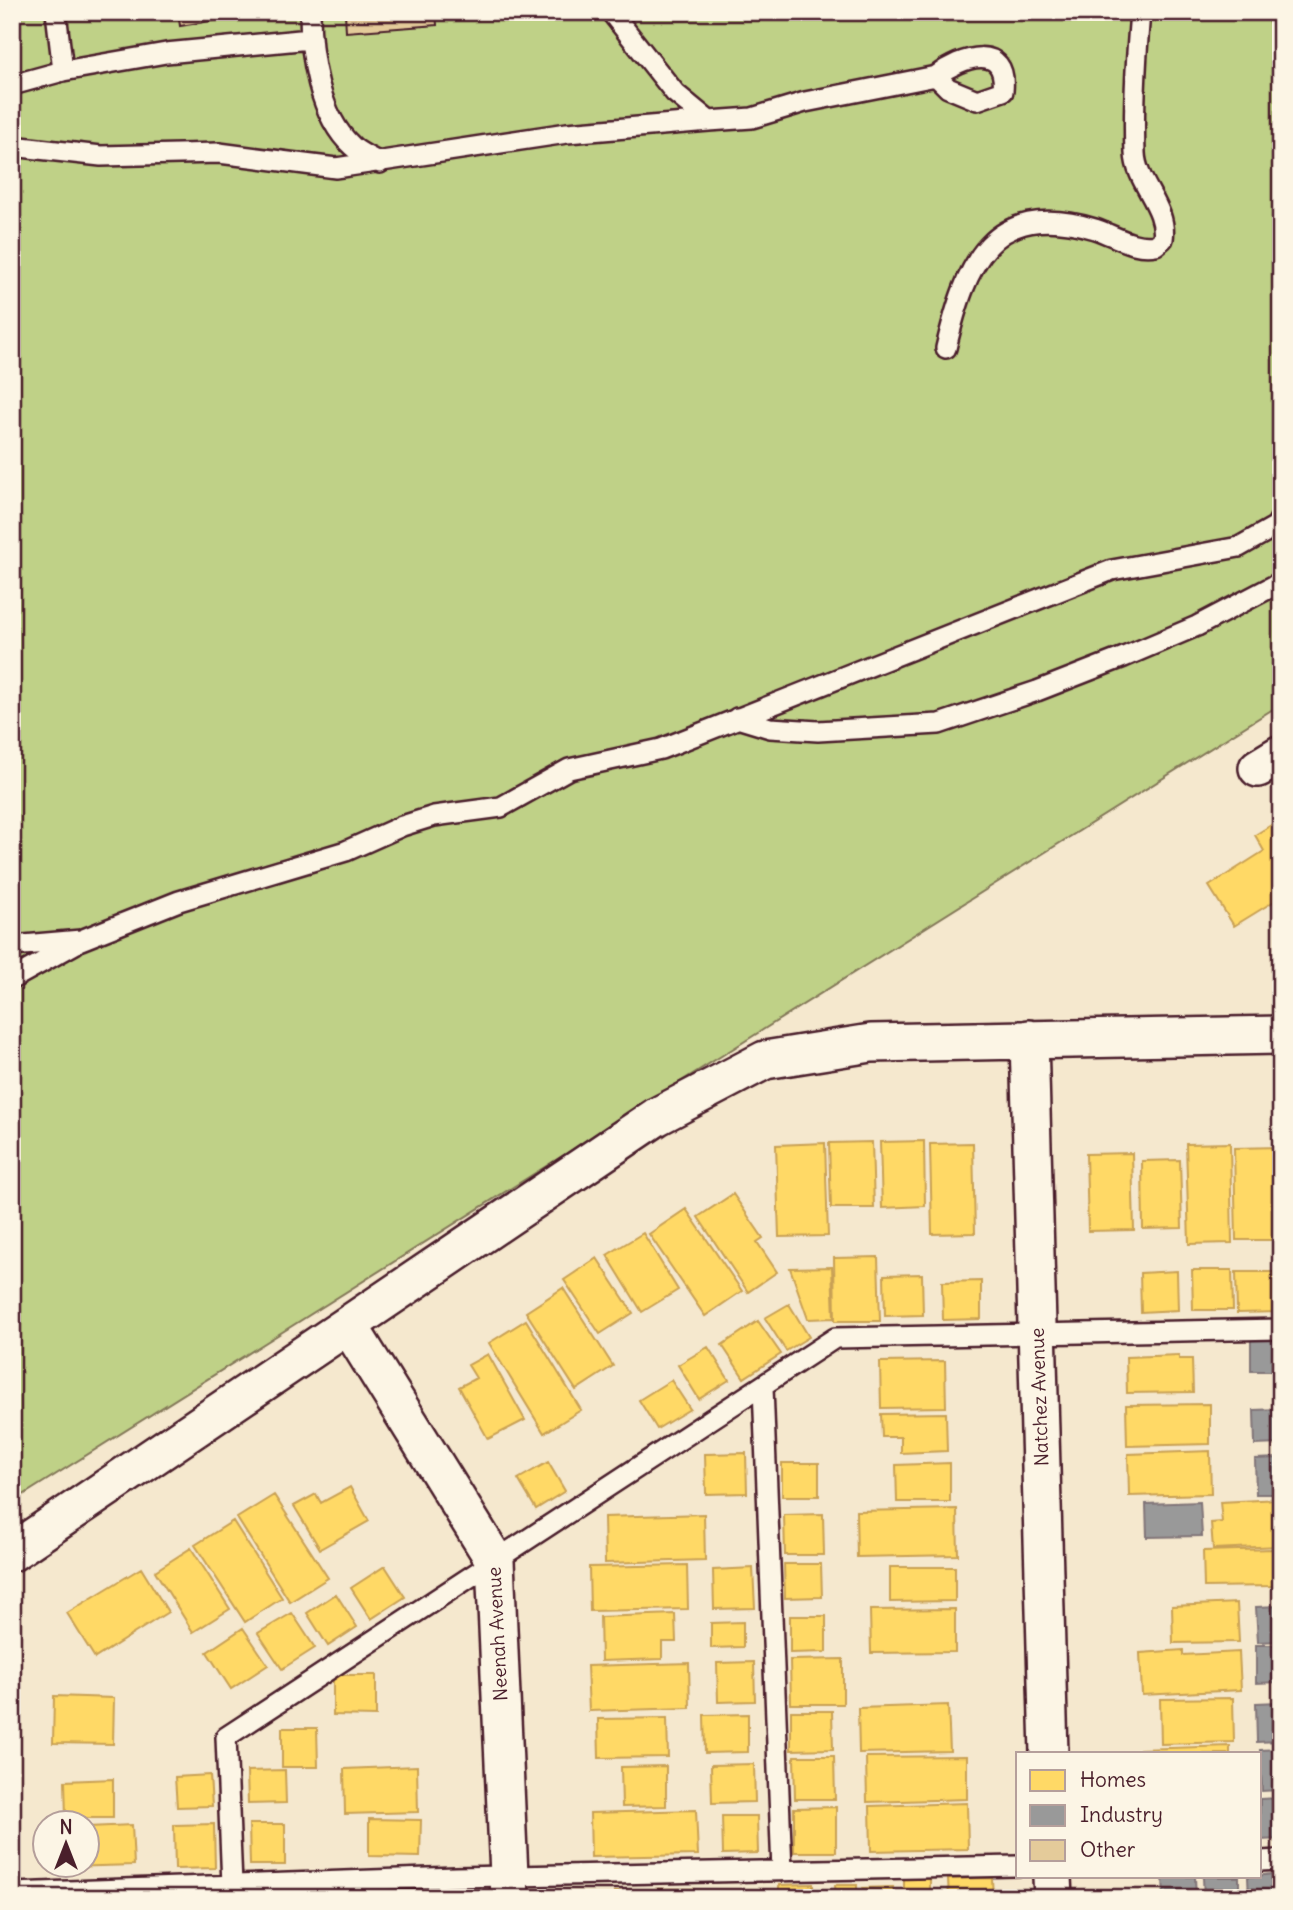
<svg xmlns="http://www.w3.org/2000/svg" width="1293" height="1910" viewBox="0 0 1293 1910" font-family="Delius,sans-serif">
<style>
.green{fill:#bfd187;stroke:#847859;stroke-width:2}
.homes{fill:#ffd966;stroke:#c9a154;stroke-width:2}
.industry{fill:#999;stroke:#817478;stroke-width:2}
.building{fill:#e4cb9a;stroke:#4a1f2b;stroke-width:2}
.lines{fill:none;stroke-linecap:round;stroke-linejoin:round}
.lane-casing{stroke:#4a1f2b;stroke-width:24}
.street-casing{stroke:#4a1f2b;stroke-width:42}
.lane{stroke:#fcf5e5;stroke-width:19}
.street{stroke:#fcf5e5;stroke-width:37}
.labels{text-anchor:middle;stroke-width:7;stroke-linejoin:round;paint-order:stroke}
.street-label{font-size:19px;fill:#4a1f2b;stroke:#fcf5e5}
</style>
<rect width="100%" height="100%" fill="#f5e8ce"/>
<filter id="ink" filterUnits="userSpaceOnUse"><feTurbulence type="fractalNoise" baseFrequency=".0143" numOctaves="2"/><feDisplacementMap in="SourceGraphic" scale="14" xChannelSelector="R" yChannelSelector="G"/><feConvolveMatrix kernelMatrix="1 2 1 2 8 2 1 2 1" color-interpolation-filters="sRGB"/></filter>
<g filter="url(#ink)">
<path class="green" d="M12 12H1281V704L12 1502Z"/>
<path class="homes" d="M1281 819V897L1234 926 1209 886 1264 851 1255 835Z
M924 1141 925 1206 882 1208 880 1142Z
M872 1142 874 1208H831L829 1143Z
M825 1143 828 1236 779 1237 776 1145Z
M973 1143 975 1233 932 1234 930 1144Z
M1230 1143 1232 1243 1189 1244 1186 1144Z
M1280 1147 1281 1240H1236L1234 1148Z
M1132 1153 1134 1230 1088 1231 1086 1154Z
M1180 1160 1182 1228 1143 1229 1142 1161Z
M733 1194 763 1238 757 1242 777 1272 748 1292 698 1217Z
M686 1209 742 1291 705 1316 649 1234Z
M643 1233 678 1290 642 1312 607 1255Z
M878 1257 880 1321H835L834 1258Z
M597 1258 633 1313 600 1334 564 1280Z
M832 1267 834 1318 808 1319 790 1268Z
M1192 1270H1232L1233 1310H1193Z
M1177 1271 1178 1310 1141 1312 1140 1273Z
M1236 1272H1279L1280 1312 1237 1313Z
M922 1274 923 1315 885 1316 884 1275Z
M981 1281V1319L943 1320 942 1282Z
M563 1288 613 1366 576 1390 526 1312Z
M789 1304 809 1337 786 1351 765 1318Z
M526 1320 581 1410 544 1433 489 1343Z
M758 1321 781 1354 744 1378 722 1345Z
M708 1347 729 1380 699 1399 678 1365Z
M488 1354 525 1420 488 1439 459 1387 476 1378 468 1365Z
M1179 1355V1359H1192L1193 1392 1127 1393 1126 1357Z
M945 1361 946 1407 881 1408 880 1362Z
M671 1380 690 1409 657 1429 639 1400Z
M1210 1404V1444L1127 1446 1126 1405Z
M946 1413 947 1451 901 1453V1437H882L881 1414Z
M1210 1451 1211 1494 1129 1496 1128 1454Z
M746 1453 747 1493 706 1494 705 1454Z
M548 1462 565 1491 536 1509 518 1479Z
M782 1463H819V1496H782Z
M950 1463V1502H897L896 1465Z
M350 1487 369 1521 320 1549 294 1506 316 1494 321 1503Z
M274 1495 328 1578 290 1602 237 1518Z
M1281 1499V1546L1213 1549 1211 1523 1222 1522 1220 1502Z
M957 1509 958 1555 857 1557 856 1511Z
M704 1514 705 1560 605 1563 604 1517Z
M823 1514 824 1555H785L784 1515Z
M233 1521 282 1598 245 1622 195 1545Z
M191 1548 230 1609 193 1632 155 1571Z
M1274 1549 1275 1586 1204 1587 1203 1551Z
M784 1564H821L822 1597 785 1598Z
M687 1565 688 1609 590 1611 589 1567Z
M385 1566 405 1597 371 1619 351 1588Z
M890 1567H955V1601L890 1602Z
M141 1568 168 1612 95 1658 67 1613Z
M753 1568 755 1608 714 1609 713 1570Z
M336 1594 357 1627 328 1646 307 1613Z
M1237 1603 1239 1642 1173 1643 1172 1606Z
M955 1609V1652L871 1653 870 1610Z
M292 1613 315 1648 282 1669 258 1633Z
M675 1614 676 1642H662V1659L601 1661 600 1617Z
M790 1616H826V1652L790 1653Z
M743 1622V1647L711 1648V1623Z
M243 1628 268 1665 231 1689 207 1652Z
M1183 1650V1655L1239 1652 1241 1690 1142 1695 1140 1653Z
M843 1659V1704H791L790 1660Z
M754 1662 755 1701 718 1702 717 1663Z
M689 1663 690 1708 589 1711 587 1666Z
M333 1675H376V1716L333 1715Z
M54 1696 114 1698 113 1744 53 1743Z
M1233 1698 1234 1742 1161 1744 1160 1699Z
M948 1705 950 1751 859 1753 858 1708Z
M791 1711H832L833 1749 791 1750Z
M748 1714V1752L705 1753 704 1715Z
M667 1718 668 1757 599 1758 598 1719Z
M282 1728H317L318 1767H282Z
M1230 1746V1754H1140V1749Z
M794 1756H834L835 1799H795Z
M967 1756V1799L867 1802 866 1757Z
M754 1764 755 1802 712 1803 711 1765Z
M417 1766 418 1812 345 1814 344 1769Z
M666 1766V1806L622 1807 621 1767Z
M285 1770 286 1803 248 1804 247 1771Z
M210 1775 212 1806 177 1807 175 1777Z
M113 1779V1818H66L65 1781Z
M967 1803 968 1849 871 1851 870 1806Z
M836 1807V1852H794V1808Z
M696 1810 698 1855 591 1857 590 1813Z
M722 1816H757L758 1853 723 1854Z
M369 1819 421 1820 420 1857 369 1856Z
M214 1824 215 1868 175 1869 174 1825Z
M249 1824H285V1865H250Z
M132 1825 134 1865 67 1867V1864H88V1827Z
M992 1878 993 1898H949L948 1879Z
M904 1879H930V1898H904Z
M813 1884V1898H779V1885Z
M835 1885H857V1898H836Z
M893 1887V1898H863V1888Z
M656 1889H693V1898H656Z
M650 1891 651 1898H614V1892Z
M732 1891V1898H697V1892Z"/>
<path class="industry" d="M1251 1337H1281V1371H1251Z
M1281 1409V1444L1255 1445 1254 1410Z
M1281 1458V1494H1256L1255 1459Z
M1200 1502 1202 1536 1147 1537 1146 1504Z
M1281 1606V1641L1258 1642 1256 1607Z
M1256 1645H1281V1682L1256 1683Z
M1281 1702V1741L1257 1742 1256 1703Z
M1281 1749V1790L1262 1791 1260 1750Z
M1281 1798V1839L1260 1840V1799Z
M1281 1873V1898H1249L1248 1877Z
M1163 1877H1195L1196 1898H1164Z
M1203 1877H1239V1898H1204Z"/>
<path class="building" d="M178 12H266L180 26Z
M345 12H436L437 25 346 32Z"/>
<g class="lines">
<g class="lane-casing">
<path id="lane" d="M56 12 63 71
M310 12C310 54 319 116 352 146 359 153 371 158 380 163
M611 12 675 93 709 121 752 118 805 102 936 76C961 57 1008 41 1003 91L977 100 948 88 936 76
M1278 12 1281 23
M12 85 63 71 166 53 310 39
M12 146 101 156 219 153 336 168 567 133 709 121
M946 348C966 264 991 198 1095 229 1116 236 1133 249 1156 245L1163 239C1168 207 1136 184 1135 153 1133 105 1136 60 1140 12
M737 718 770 728 818 731 939 724 1037 691 1124 657 1197 626 1281 582
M12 946 81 940 179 901 346 851 402 826 434 816 501 807 569 769 661 749 1112 570 1239 547 1276 526 1281 517
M12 979 75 944
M763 1387 782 1871
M1260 1861 1281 1860
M232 1885 226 1737 835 1338 1281 1329
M12 1893 456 1877 1018 1866"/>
</g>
<g class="street-casing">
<path id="street" d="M1258 768 1281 754
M1029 1039 1049 1754
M349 1326 495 1561 510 1898
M12 1552 656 1117 765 1060 871 1043 1281 1035
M1052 1877 1053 1898"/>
</g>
<use href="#lane" class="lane"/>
<use href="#street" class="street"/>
</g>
</g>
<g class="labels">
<g class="street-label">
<text transform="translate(1039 1397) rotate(-92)" y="7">Natchez Avenue</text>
<text transform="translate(497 1634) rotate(-93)" y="7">Neenah Avenue</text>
</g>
</g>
<rect width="1293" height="1910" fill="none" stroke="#fcf5e5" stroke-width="42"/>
<rect x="21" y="21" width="1251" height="1868" fill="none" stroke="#4a1f2b" stroke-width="2.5" filter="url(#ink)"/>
<rect x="1016" y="1752" width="245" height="126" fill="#fcf5e5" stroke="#b59f9b" stroke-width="2"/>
<rect x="1030" y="1770" width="35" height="21" fill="#ffd966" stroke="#b59f9b" stroke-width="2"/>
<text x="1080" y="1787" font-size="21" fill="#4a1f2b">Homes</text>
<rect x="1030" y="1805" width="35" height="21" fill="#999999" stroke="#b59f9b" stroke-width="2"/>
<text x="1080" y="1822" font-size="21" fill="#4a1f2b">Industry</text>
<rect x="1030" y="1840" width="35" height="21" fill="#e4cb9a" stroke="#b59f9b" stroke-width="2"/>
<text x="1080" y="1857" font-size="21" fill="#4a1f2b">Other</text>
<g transform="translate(66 1844)"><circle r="33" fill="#fcf5e5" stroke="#b59f9b" stroke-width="2"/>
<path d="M0-5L12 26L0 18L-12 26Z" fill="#4a1f2b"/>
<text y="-10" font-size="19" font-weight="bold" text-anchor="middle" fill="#4a1f2b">N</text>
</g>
</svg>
